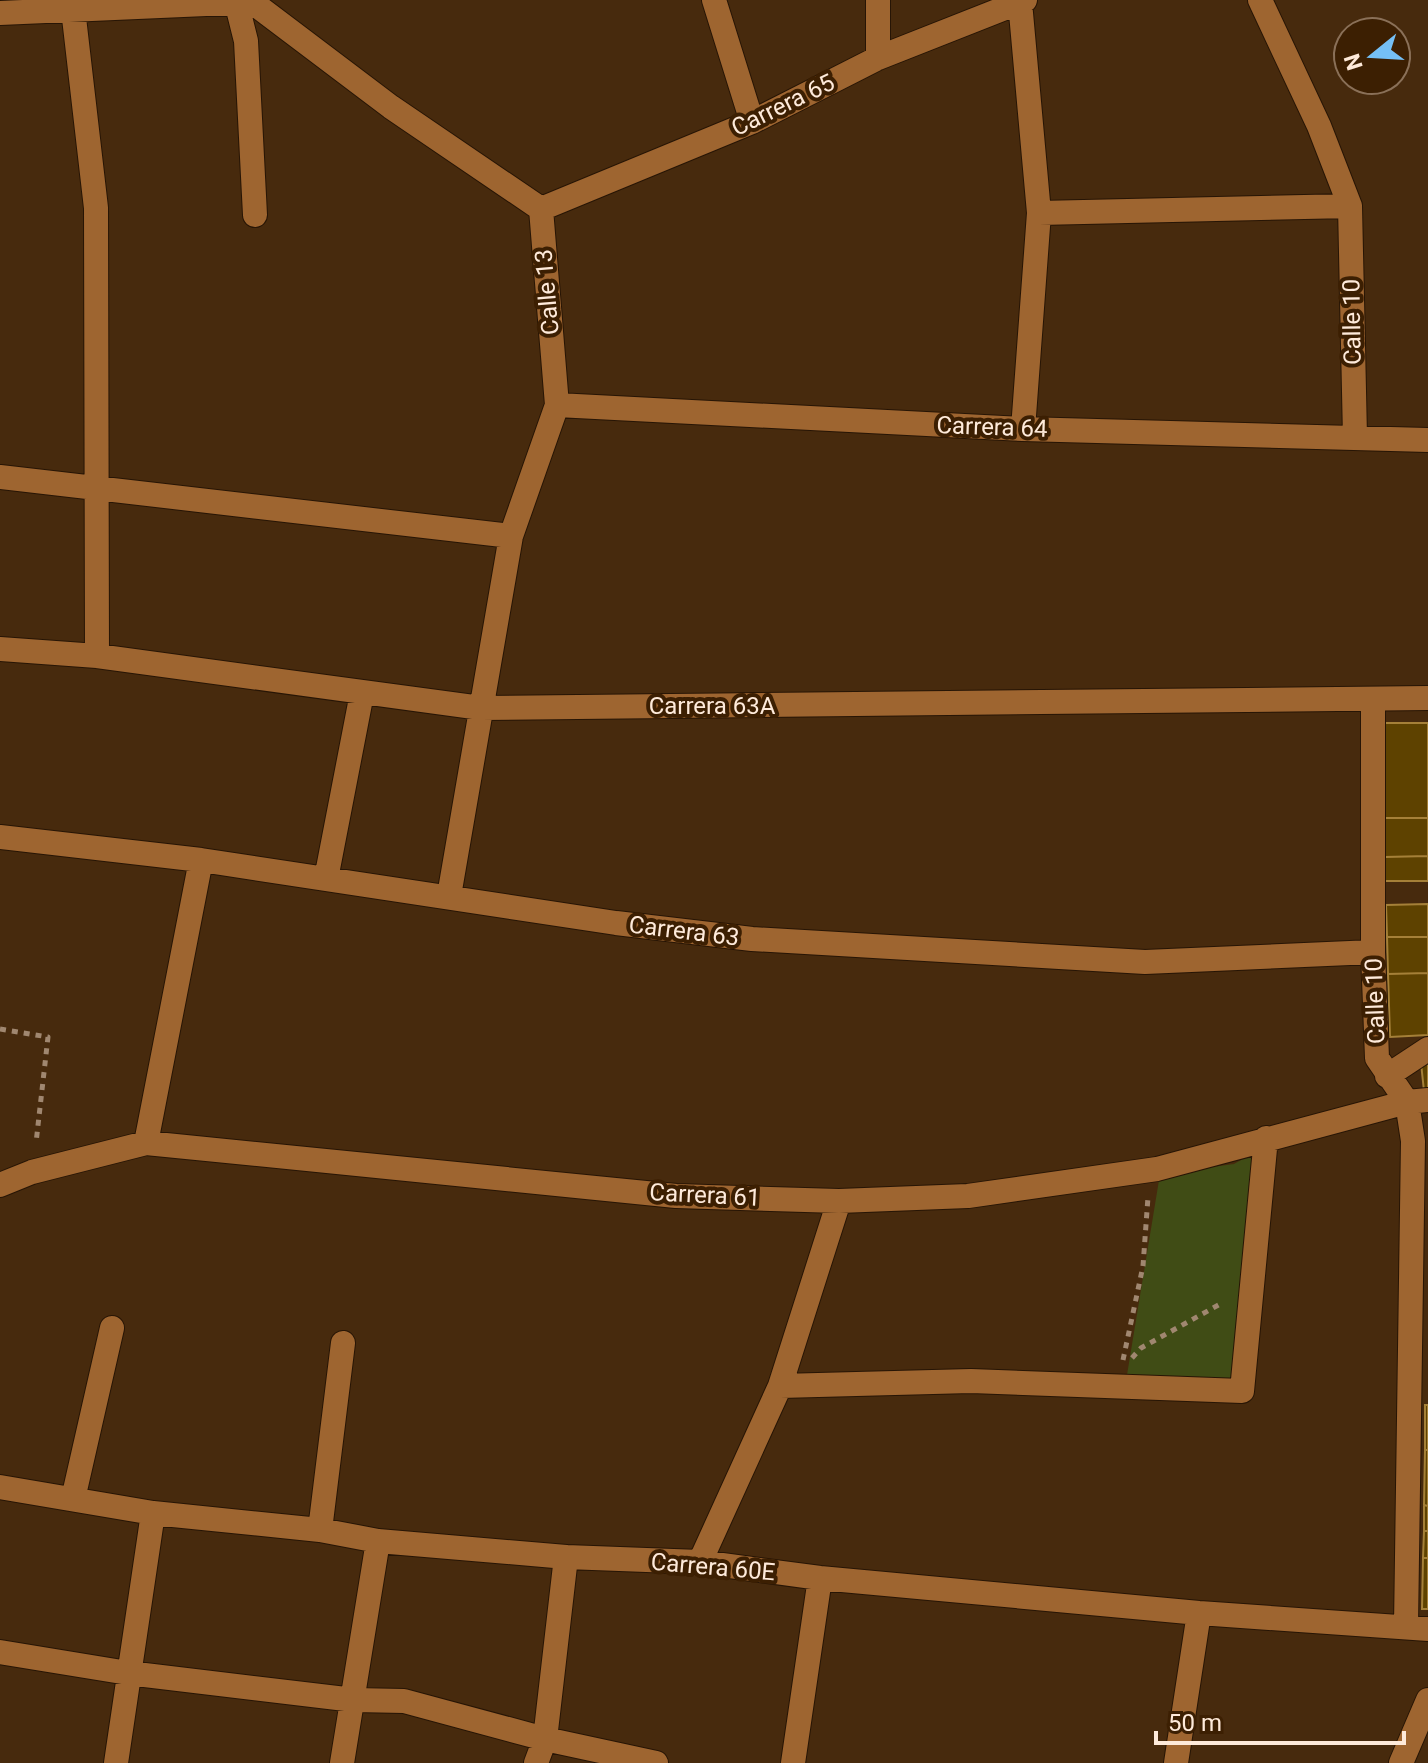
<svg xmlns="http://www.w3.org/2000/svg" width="1428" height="1763" viewBox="0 0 1428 1763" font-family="Roboto,sans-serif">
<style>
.green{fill:#404c15}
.building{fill:#5e4200;stroke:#a58038;stroke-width:2}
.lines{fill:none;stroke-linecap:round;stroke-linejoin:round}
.minor-casing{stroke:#271505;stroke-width:26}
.path{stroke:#a08770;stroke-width:5;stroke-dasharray:6 6;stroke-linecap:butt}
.minor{stroke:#9e6530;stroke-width:24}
.labels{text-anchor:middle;stroke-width:8;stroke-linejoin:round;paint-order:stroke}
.street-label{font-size:24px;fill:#feeada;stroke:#3c1f02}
</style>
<rect width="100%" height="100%" fill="#472a0d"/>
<path class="green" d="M1262 1148 1237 1383 1126 1381 1160 1174 1234 1164Z"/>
<path class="building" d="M1383 723H1428V818H1384Z
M1384 818H1428V856L1385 857Z
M1428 856V881H1385V857Z
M1428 904V937H1387L1386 905Z
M1387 937H1428V973L1388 974Z
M1428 973V1035L1390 1037 1388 974Z
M1428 1060V1090L1424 1091 1421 1063Z
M1425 1405H1428V1450H1425Z
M1425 1450H1428V1506L1424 1505Z
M1424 1505 1428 1506V1531H1424Z
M1424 1531H1428V1558H1423Z
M1423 1558H1428V1609H1422Z"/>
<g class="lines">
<g class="minor-casing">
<path id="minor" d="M714 0 752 122
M878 0V58
M1260 0 1319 126 1350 206 1355 437
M236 1 246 41 255 215
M1020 2 1039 213 1023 429
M73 9 96 208 97 656
M0 13 252 2 391 107 541 209
M541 209 752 122 878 58 1025 0
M1039 213 1350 206
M557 405 1023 429 1428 440
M0 477 511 536
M0 649 97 656 481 708 1428 698
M1373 700V952L1377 1058 1407 1102 1413 1141 1406 1626
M0 837 201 860 616 923 752 939 1145 962 1373 952
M326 879 362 693
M449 896 511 536 557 405 541 209
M1387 1076 1428 1049
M146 1143 201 860
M0 1185 32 1172 146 1143 676 1196 839 1201 968 1196 1157 1169 1407 1102 1428 1100
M780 1386 971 1381 1242 1391 1266 1138
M0 1487 153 1513 320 1530 378 1541 566 1557 700 1562 820 1578 1199 1613 1428 1629
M73 1499 112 1328
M320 1530 343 1343
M700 1562 780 1386 839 1201
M0 1652 128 1673 354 1700 404 1701 545 1739 656 1763
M116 1763 153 1513
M342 1763 378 1541
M536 1763 545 1739 566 1557
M793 1763 820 1578
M1176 1763 1199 1613
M1401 1763 1428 1700"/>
</g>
<path class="path" d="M0 1029 48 1037 36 1143
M1132 1358 1141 1348 1222 1303
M1123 1360 1143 1266 1148 1197"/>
<use href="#minor" class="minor"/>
</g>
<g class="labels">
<g class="street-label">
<text transform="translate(783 105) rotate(-26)" y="8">Carrera 65</text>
<text transform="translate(547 292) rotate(-95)" y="8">Calle 13</text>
<text transform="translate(1352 322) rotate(-91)" y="8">Calle 10</text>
<text transform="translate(992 427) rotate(2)" y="8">Carrera 64</text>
<text x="712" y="714">Carrera 63A</text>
<text transform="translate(684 931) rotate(7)" y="8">Carrera 63</text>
<text transform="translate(1375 1001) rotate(-92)" y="8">Calle 10</text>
<text transform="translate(705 1195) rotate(3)" y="8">Carrera 61</text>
<text transform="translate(713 1567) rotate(5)" y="8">Carrera 60E</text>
</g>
</g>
<g transform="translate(1372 56) rotate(252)"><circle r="38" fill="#3c1f02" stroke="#8a7058" stroke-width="2"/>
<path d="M0-6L14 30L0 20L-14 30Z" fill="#75c0f6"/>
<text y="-12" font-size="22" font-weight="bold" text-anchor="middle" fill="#feeada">N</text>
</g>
<path d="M1156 1731v12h248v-12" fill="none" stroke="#feeada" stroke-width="4"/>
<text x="1168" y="1731" font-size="24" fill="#feeada" stroke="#3c1f02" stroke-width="6" paint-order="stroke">50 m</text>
</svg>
